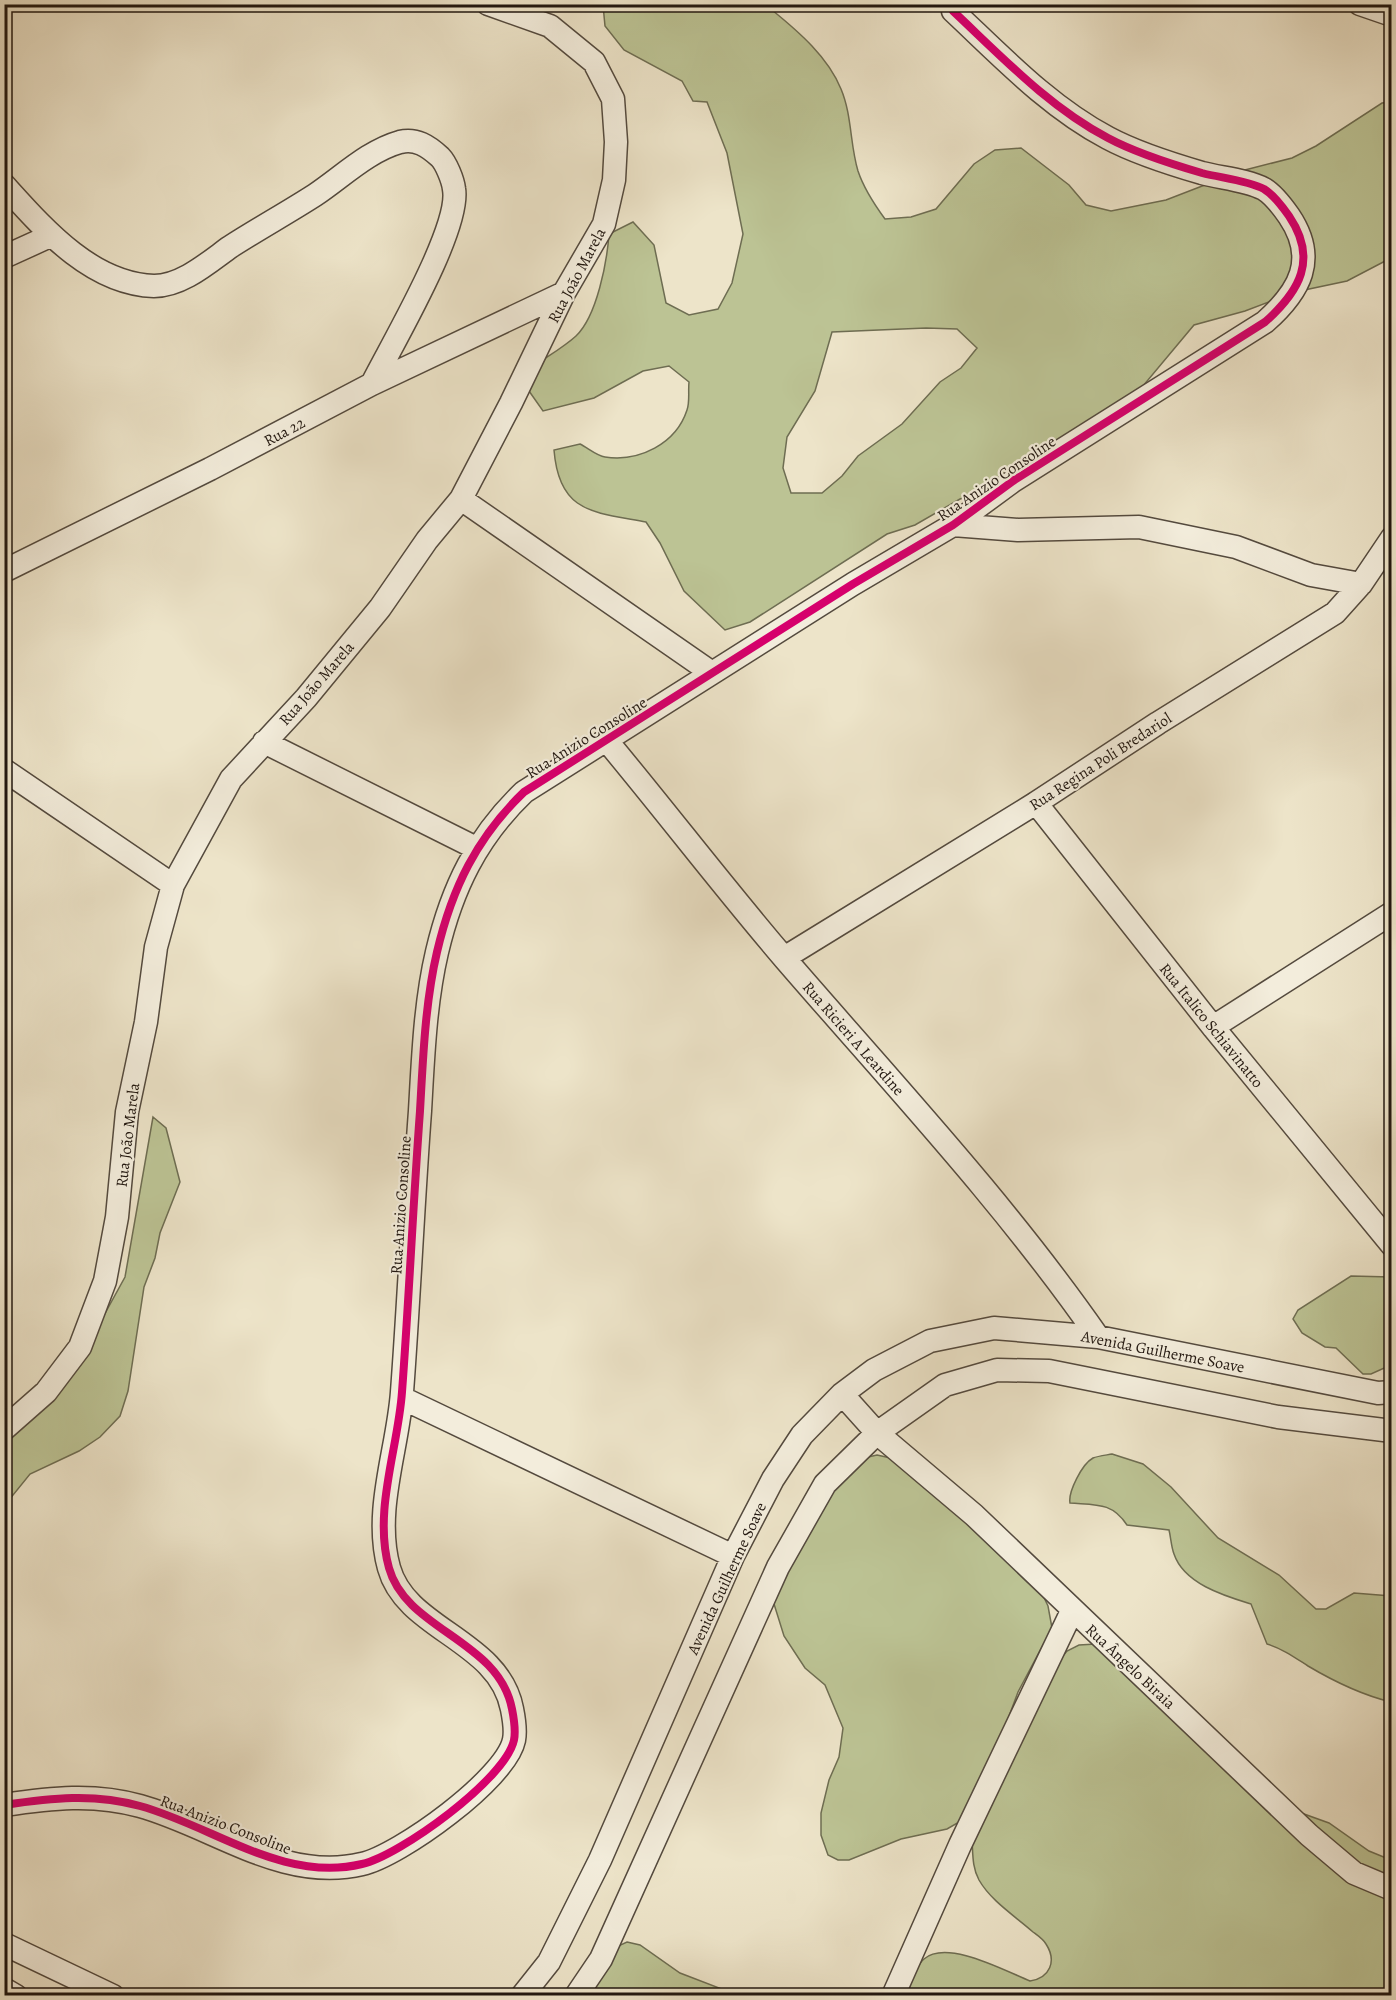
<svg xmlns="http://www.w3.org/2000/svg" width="1396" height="2000" viewBox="0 0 1396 2000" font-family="Alegreya,serif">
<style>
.green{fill:#bcc394;stroke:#6e6d52;stroke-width:1.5;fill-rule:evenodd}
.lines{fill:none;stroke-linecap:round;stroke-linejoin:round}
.minor-casing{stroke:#544a3e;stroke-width:25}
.minor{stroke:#f3eddc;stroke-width:22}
.cycleway-casing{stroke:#f3eddc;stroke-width:11}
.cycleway{stroke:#d6006c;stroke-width:8}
.labels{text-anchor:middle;stroke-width:4.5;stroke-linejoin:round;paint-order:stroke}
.street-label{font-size:16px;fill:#211710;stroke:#f3eddc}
</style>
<rect width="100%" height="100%" fill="#ede4c9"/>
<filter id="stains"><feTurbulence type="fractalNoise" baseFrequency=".00333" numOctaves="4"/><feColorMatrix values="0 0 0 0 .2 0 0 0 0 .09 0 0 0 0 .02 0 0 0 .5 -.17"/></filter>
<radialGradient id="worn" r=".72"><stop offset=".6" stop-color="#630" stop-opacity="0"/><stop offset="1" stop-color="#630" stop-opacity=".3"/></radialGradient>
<path class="green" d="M603 5H776L772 10C799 32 828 57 841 89 852 115 850 145 858 171 864 189 874 204 885 219L911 217 936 209 974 164 995 150 1021 148 1069 185 1086 205 1111 211 1166 200 1241 171 1292 158 1316 146 1382 103 1391 102V258L1347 281 1295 292 1245 311 1194 325 1143 386 989 490 960 499 915 525 887 534 750 622 725 630 684 591 660 543 646 522C593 512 559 513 554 450L580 444C588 448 597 456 605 457 639 462 676 444 687 410 690 402 688 391 689 382L669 366 643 371 594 398 543 411 529 391 534 366C548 356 564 347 576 336 597 316 607 262 609 234L633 222 654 245 666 303 689 315 718 309 732 283 743 234 727 153 707 102 693 101 682 81 624 50 605 26ZM926 328 957 329 977 348 961 368 940 382 902 424 858 456 842 476 822 493H791L783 468 787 437 815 391 832 332Z
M153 1117 166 1128 180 1182 160 1233 155 1258 144 1287 128 1391 120 1416 100 1437 79 1451 30 1474 5 1505V1421L98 1326 125 1277Z
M1351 1276 1391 1277V1365L1371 1374H1363L1336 1348 1325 1347 1302 1333 1293 1319 1298 1310Z
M1112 1454 1143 1464 1171 1487 1218 1538 1279 1575 1316 1609H1326L1354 1593 1391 1596V1702C1362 1695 1335 1682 1308 1666 1294 1657 1283 1649 1267 1644L1251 1604C1225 1596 1184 1584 1174 1554 1171 1546 1171 1538 1169 1530L1127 1525C1112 1502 1096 1505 1070 1503 1068 1492 1082 1464 1093 1458 1098 1456 1107 1455 1112 1454Z
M877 1455 904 1461 1030 1568 1048 1606 1052 1628 1018 1692 993 1759 961 1821 947 1829 901 1839 849 1860H838L828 1855 821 1835V1813L829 1780 839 1757 843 1728 825 1685 805 1668 784 1636 774 1604 779 1572 855 1460Z
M1096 1644 1279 1805 1329 1823 1369 1851 1391 1860V1995L903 1996C909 1985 915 1967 924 1959 947 1939 1005 1971 1030 1981 1050 1978 1057 1961 1046 1944 1043 1939 1037 1935 1033 1932 1015 1916 991 1901 979 1880 972 1867 973 1854 972 1840L1040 1683 1067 1651 1079 1645Z
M627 1942 640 1945 680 1973 727 1991 729 1995 576 1996 616 1947Z"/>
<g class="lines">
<g class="minor-casing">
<path id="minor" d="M1360 4 1392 15
M4 185C43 228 91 284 154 286 182 286 209 262 230 247 258 229 287 213 315 195 342 177 368 151 400 142 416 138 428 146 440 157 446 163 453 180 454 189 461 228 391 346 372 384
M4 257 50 236
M461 499 712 673
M953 525 1018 530 1139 527 1236 547 1311 575 1361 584
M4 571 210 469 372 384 564 293
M607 741C667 813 724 888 785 959 892 1083 1004 1202 1098 1337
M264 742 476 848
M4 770 173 885
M1036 803 1213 1027 1392 1245
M784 958 1036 803 1158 723 1335 613 1361 584 1392 538
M1213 1027 1392 913
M842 1394 877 1433 974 1515 1309 1835 1354 1873 1392 1889
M402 1398 733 1556
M4 1429 46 1392 80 1347 105 1281 117 1217 127 1112 146 1022 156 947 173 885 231 779 306 698 380 608 427 540 461 499 511 403 564 293 604 224 614 180 616 142 613 99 594 62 550 26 488 4
M4 1805C51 1798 94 1793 140 1806 213 1826 283 1883 362 1864 399 1856 506 1779 514 1740 516 1730 514 1719 512 1709 499 1640 406 1630 389 1568 373 1511 398 1449 402 1392 409 1299 413 1205 420 1111 423 1059 425 1003 437 952 452 888 477 837 524 792L853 584 953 525 1013 481 1265 322C1300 291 1318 259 1289 216 1282 206 1274 195 1264 189 1247 180 1221 178 1202 173 1171 164 1136 153 1108 138 1049 107 1001 56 953 11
M4 1944 113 1996
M4 1989 16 1996
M522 1996 549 1962 600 1860 733 1556 773 1479 802 1435 842 1394 874 1370 930 1341 994 1328 1098 1337 1378 1393 1392 1392
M576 1996 601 1959 778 1567 825 1484 877 1433 945 1385 997 1370 1049 1371 1278 1417 1392 1431
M893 1996 960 1845 1072 1611"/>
</g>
<use href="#minor" class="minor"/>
<g class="cycleway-casing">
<path id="cycleway" d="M4 1805C51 1798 94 1793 140 1806 213 1826 283 1883 362 1864 399 1856 506 1779 514 1740 516 1730 514 1719 512 1709 499 1640 406 1630 389 1568 373 1511 398 1449 402 1392 409 1299 413 1205 420 1111 423 1059 425 1003 437 952 452 888 477 837 524 792L853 584 953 525 1013 481 1265 322C1300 291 1318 259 1289 216 1282 206 1274 195 1264 189 1247 180 1221 178 1202 173 1171 164 1136 153 1108 138 1049 107 1001 56 953 11"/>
</g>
<use href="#cycleway" class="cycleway"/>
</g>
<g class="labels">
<g class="street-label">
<text transform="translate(576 275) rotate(-62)" y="6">Rua João Marela</text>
<text transform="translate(284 431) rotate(-28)" y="6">Rua 22</text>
<text transform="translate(996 478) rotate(-34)" y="6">Rua Anizio Consoline</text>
<text transform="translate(316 683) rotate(-49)" y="6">Rua João Marela</text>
<text transform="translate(586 737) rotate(-32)" y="6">Rua Anizio Consoline</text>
<text transform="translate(1100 761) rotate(-33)" y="6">Rua Regina Poli Bredariol</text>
<text transform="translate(1212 1025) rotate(51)" y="6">Rua Italico Schiavinatto</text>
<text transform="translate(854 1038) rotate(49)" y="6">Rua Ricieri A Leardine</text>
<text transform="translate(127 1135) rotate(-83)" y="6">Rua João Marela</text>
<text transform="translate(400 1205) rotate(-86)" y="6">Rua Anizio Consoline</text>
<text transform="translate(1163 1351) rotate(11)" y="6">Avenida Guilherme Soave</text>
<text transform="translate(726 1578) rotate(-65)" y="6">Avenida Guilherme Soave</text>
<text transform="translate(1131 1666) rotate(43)" y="6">Rua Ângelo Biraia</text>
<text transform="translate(226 1824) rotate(21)" y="6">Rua Anizio Consoline</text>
</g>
</g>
<rect width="1396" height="2000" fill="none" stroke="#ede4c9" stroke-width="24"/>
<rect x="6" y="6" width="1384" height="1988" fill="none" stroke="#211710" stroke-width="3"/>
<rect x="12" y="12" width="1372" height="1976" fill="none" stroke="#211710" stroke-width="1.5"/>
<rect width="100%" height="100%" filter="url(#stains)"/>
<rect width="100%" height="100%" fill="url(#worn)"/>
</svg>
